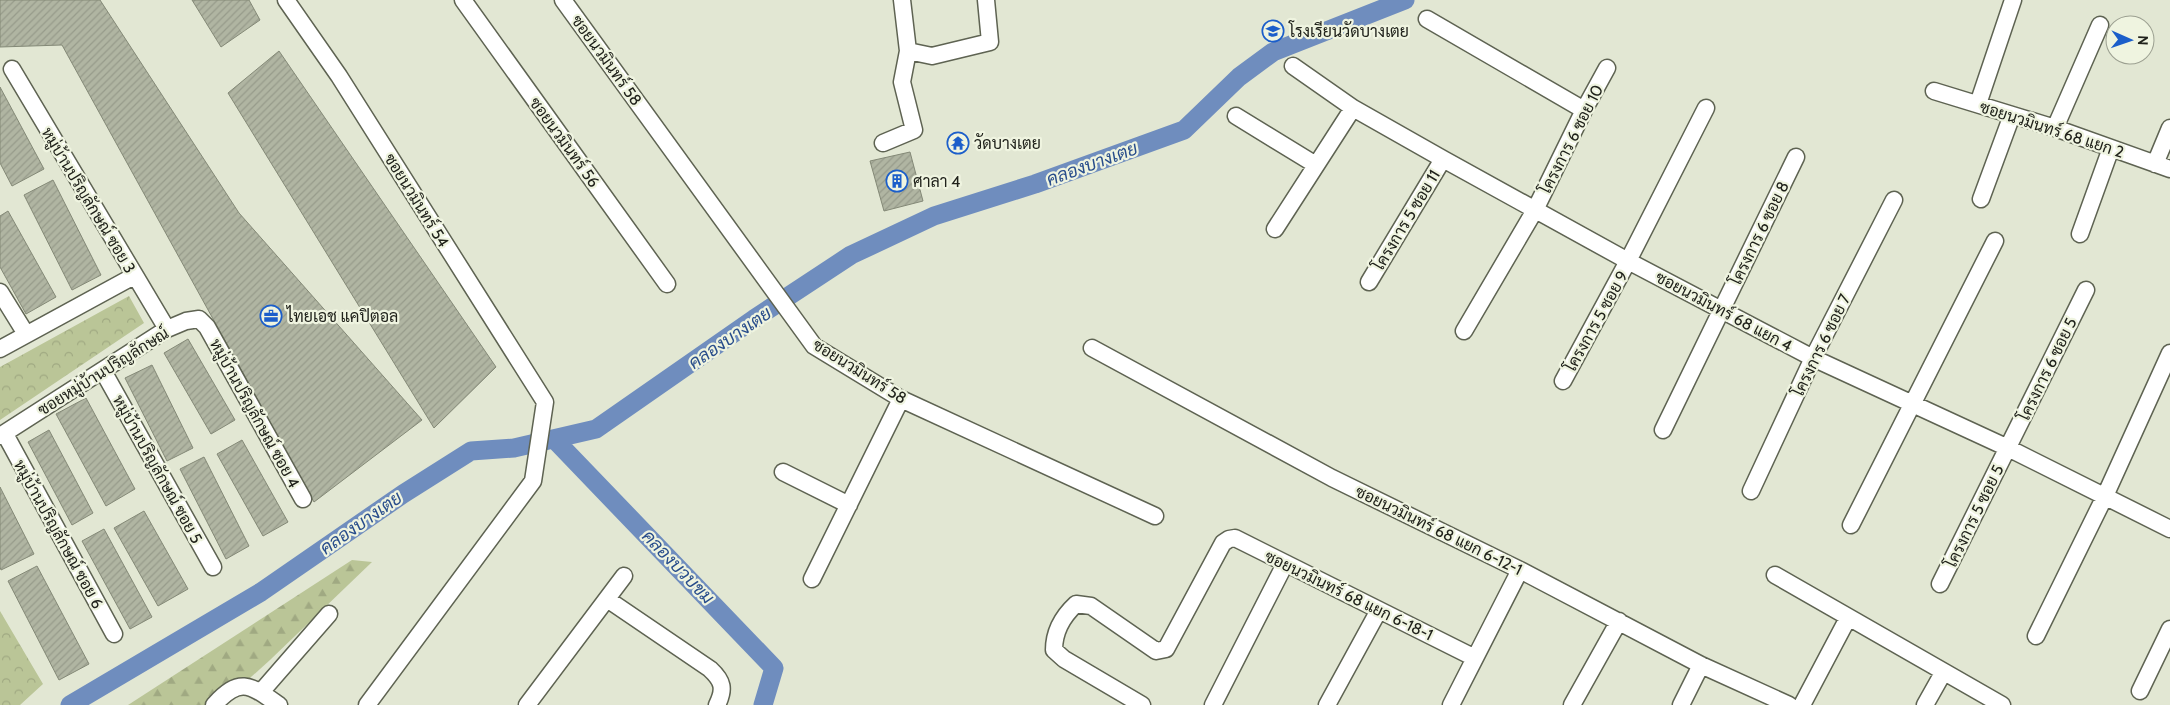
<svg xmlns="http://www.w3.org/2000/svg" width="2170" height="705" viewBox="0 0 2170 705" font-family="Cabin,Sarabun,sans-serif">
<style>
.forest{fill:url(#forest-firs)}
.park{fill:url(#park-crowns)}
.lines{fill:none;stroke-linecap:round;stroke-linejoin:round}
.canal{stroke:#6f8dbe;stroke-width:19}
.building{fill:url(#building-hatch);stroke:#848977}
.street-casing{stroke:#5e6352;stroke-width:19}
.street{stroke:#fff;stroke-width:16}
.labels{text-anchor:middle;stroke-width:4.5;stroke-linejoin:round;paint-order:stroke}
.poi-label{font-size:16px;fill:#20221b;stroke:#eff4e0;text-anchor:start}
.street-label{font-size:16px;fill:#20221b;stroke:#eff4e0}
.water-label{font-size:18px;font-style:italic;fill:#284d8b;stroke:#eff4e0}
</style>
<defs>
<pattern id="forest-firs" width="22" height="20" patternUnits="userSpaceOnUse" patternTransform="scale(1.25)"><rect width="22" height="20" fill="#bac597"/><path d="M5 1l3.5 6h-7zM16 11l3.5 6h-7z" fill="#a0a982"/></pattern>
<pattern id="park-crowns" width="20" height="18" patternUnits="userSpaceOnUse" patternTransform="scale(1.25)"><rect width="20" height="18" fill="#bac597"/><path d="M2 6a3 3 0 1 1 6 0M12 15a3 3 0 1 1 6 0" fill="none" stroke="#a0a982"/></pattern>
<pattern id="building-hatch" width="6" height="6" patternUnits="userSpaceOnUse" patternTransform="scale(1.25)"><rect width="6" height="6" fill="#b0b5a2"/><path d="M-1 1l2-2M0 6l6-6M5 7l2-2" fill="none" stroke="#979b8b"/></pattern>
</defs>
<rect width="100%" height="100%" fill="#e2e7d3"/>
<path class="forest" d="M352 560 372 562 270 660 220 705H128Z"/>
<path class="park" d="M129 296 144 323 0 420V367Z
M0 611 43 684 20 705H0Z"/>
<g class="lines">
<path class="canal" d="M554 439 774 668 763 705
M70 705 261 592 403 494 471 451 514 448 596 429 754 319 851 255 934 216 1035 184 1184 130 1239 77 1273 52 1405 0"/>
</g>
<path class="building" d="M0 0H100L239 213 422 420 314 502 62 45 0 47Z
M192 0H249L260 20 221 47Z
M279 51 496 367 434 428 228 93Z
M0 87 44 169 12 186 0 163Z
M910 152 923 201 884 211 870 161Z
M53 180 101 275 72 290 24 195Z
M8 211 56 297 26 314 0 267V216Z
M188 339 235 420 211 434 164 353Z
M152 365 193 448 167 461 125 378Z
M86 398 135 489 106 506 56 414Z
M49 430 93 513 72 525 28 442Z
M242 440 288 522 263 536 217 454Z
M204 457 249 546 226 559 180 469Z
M0 487 34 554 1 570 0 567Z
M144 511 188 589 158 606 114 528Z
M104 529 152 617 130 629 82 541Z
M37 566 89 664 59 680 8 581Z"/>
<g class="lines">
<g class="street-casing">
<path id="street" d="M286 0 339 76 545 402 533 481 367 705
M463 0 667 284
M563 0 814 346 901 399 1155 516
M902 0 908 51 932 56 990 42 986 0
M1427 19 1584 110
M1293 66 1353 108 1443 159 1628 261 1813 358 2008 448 2170 529
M12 69 167 329
M1934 91 2055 128 2170 169
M1978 104 2013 0
M1236 116 1316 165
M2055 128 2100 25
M883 143 914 130 902 82 908 51
M2155 164 2170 128
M1981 199 2012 115
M1275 229 1353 108
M2080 234 2111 148
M1369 282 1443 159
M0 292 26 334
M1464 331 1535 210 1584 110 1607 68
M1092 348 1332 478 1520 570 1701 665 1789 705
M0 349 134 276
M103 371 213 567
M1563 381 1628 261 1706 108
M1663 430 1796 157
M5 434 114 634
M0 436 167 329 186 321 199 319 207 327 303 499
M783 472 849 505
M1751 491 1813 358 1894 200
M1851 525 1995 241
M1775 575 2002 705
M812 579 901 399
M1940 584 2086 290
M607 599 710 669C723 681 725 689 717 705
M2036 636 2105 496 2170 353
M2140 691 2170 629
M261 692 329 614
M214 705C240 676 250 685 279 705
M527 705 624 576
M1142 705 1064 659 1054 650C1054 631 1062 617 1076 604L1091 606 1156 651 1166 649 1223 543 1229 539 1235 538 1475 658
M1213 705 1285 564
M1327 705 1379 610
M1451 705 1520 570
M1572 705 1619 621
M1681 705 1701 665
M1802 705 1848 618
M1925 705 1943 673"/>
</g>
<use href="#street" class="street"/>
</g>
<defs>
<g id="school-ring" transform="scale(1.125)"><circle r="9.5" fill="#eff4e0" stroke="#1b5eca" stroke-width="1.5"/><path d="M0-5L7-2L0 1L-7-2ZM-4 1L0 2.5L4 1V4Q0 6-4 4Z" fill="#1b5eca"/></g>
<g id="temple-ring" transform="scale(1.125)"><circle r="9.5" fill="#eff4e0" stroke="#1b5eca" stroke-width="1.5"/><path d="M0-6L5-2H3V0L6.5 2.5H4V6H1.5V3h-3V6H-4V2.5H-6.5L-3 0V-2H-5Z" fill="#1b5eca"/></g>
<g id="building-ring" transform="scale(1.125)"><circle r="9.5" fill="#eff4e0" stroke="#1b5eca" stroke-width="1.5"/><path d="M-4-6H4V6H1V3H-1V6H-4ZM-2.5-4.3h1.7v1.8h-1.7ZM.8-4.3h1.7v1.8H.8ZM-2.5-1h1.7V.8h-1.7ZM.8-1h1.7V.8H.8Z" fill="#1b5eca"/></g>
<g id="office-ring" transform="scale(1.125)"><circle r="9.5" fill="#eff4e0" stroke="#1b5eca" stroke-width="1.5"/><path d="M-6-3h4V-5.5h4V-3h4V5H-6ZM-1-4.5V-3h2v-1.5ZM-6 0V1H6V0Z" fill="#1b5eca"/></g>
</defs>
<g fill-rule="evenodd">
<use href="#school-ring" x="1273" y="31"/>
<use href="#temple-ring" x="958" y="143"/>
<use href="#building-ring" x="897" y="181"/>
<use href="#office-ring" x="271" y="316"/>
</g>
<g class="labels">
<g class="poi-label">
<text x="1289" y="37">โรงเรียนวัดบางเตย</text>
<text x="974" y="149">วัดบางเตย</text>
<text x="913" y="187">ศาลา 4</text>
<text x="287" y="322">ไทยเอช แคปิตอล</text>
</g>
<g class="street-label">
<text transform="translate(607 60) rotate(54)" y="6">ซอยนวมินทร์ 58</text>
<text transform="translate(2052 129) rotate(18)" y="6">ซอยนวมินทร์ 68 แยก 2</text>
<text transform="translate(1571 139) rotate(-63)" y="6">โครงการ 6 ซอย 10</text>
<text transform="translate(565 142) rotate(54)" y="6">ซอยนวมินทร์ 56</text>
<text transform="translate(89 200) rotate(59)" y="6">หมู่บ้านปริญลักษณ์ ซอย 3</text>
<text transform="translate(417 200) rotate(58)" y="6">ซอยนวมินทร์ 54</text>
<text transform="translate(1406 220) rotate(-59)" y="6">โครงการ 5 ซอย 11</text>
<text transform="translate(1759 233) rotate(-64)" y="6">โครงการ 6 ซอย 8</text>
<text transform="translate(1724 311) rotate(28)" y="6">ซอยนวมินทร์ 68 แยก 4</text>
<text transform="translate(1596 321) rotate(-61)" y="6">โครงการ 5 ซอย 9</text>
<text transform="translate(1821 345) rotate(-64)" y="6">โครงการ 6 ซอย 7</text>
<text transform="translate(2047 369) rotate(-64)" y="6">โครงการ 6 ซอย 5</text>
<text transform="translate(103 371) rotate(-32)" y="6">ซอยหมู่บ้านปริญลักษณ์</text>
<text transform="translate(860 371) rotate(32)" y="6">ซอยนวมินทร์ 58</text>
<text transform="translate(255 413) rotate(61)" y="6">หมู่บ้านปริญลักษณ์ ซอย 4</text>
<text transform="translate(158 469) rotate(61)" y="6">หมู่บ้านปริญลักษณ์ ซอย 5</text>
<text transform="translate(1974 516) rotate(-64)" y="6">โครงการ 5 ซอย 5</text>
<text transform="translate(1439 530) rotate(26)" y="6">ซอยนวมินทร์ 68 แยก 6-12-1</text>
<text transform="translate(59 534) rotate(61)" y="6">หมู่บ้านปริญลักษณ์ ซอย 6</text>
<text transform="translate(1349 595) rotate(26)" y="6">ซอยนวมินทร์ 68 แยก 6-18-1</text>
</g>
<g class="water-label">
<text transform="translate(1092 164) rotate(-20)" y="6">คลองบางเตย</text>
<text transform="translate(730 338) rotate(-34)" y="6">คลองบางเตย</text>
<text transform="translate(361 523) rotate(-35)" y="6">คลองบางเตย</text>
<text transform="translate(678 567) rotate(46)" y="6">คลองบวบขม</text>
</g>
</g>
<g transform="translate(2130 40) rotate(92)"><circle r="24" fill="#eff4e0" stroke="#9ca091"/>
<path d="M0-4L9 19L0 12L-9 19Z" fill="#1b5eca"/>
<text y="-8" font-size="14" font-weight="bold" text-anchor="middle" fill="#20221b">N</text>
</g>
</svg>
